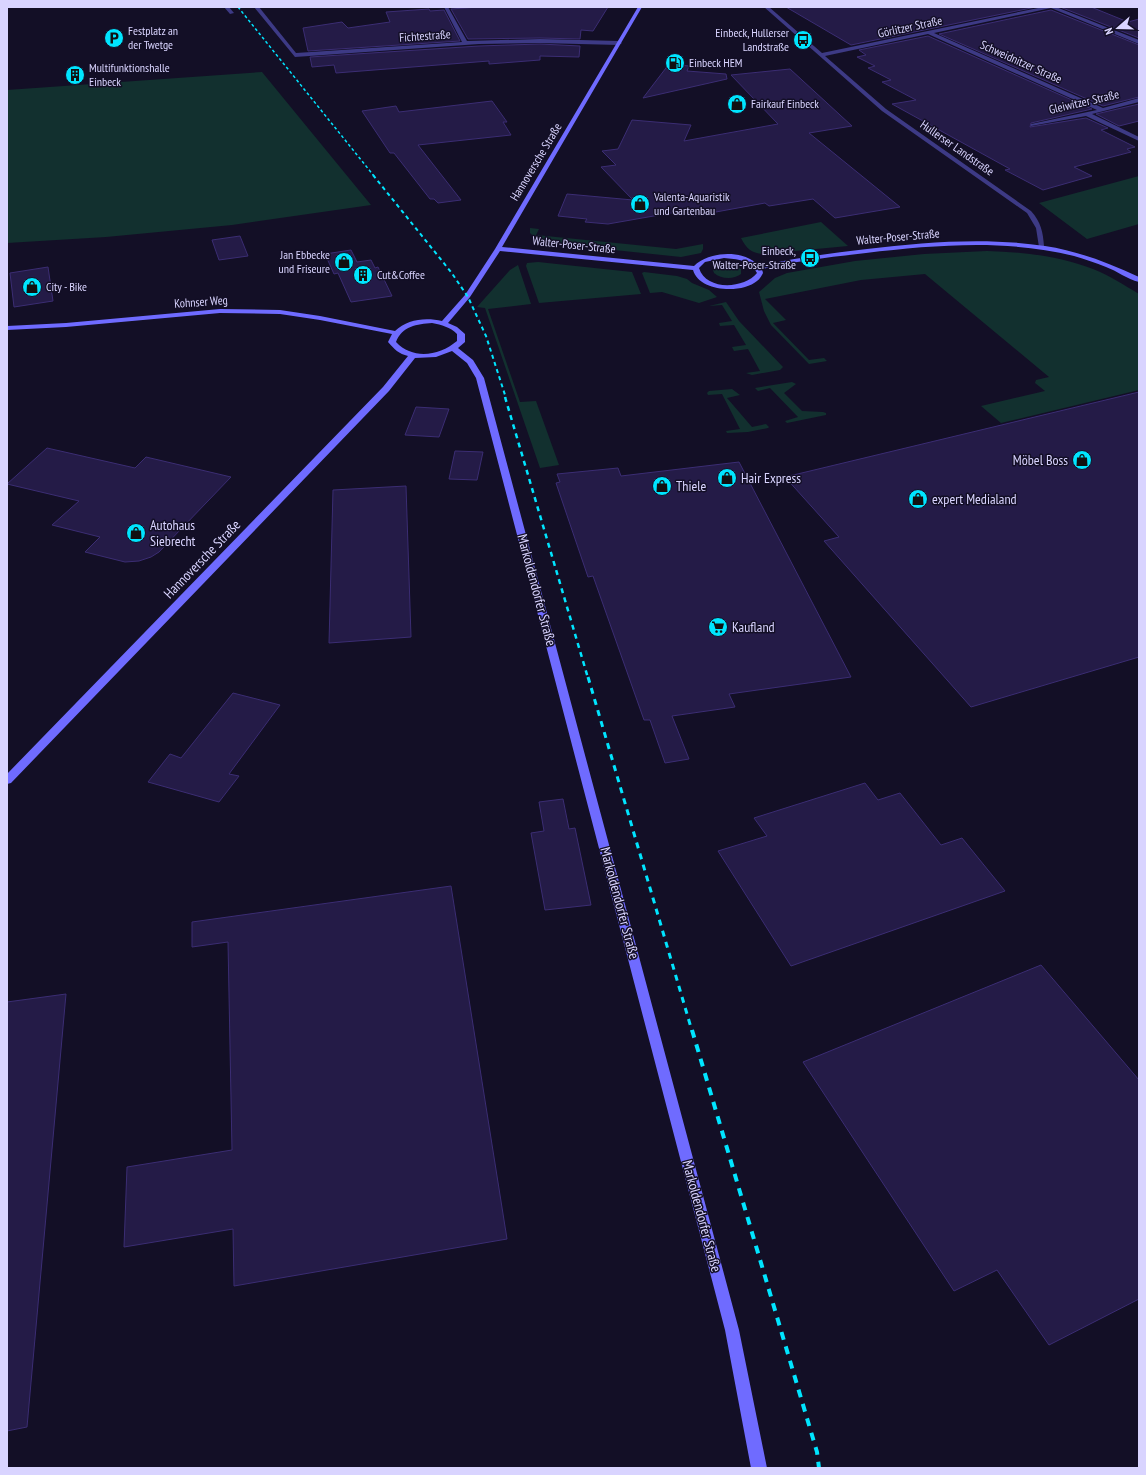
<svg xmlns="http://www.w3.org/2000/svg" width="1146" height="1475" viewBox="0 0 1146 1475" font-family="'PT Sans Narrow',sans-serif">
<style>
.green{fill:#12302f}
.building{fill:#241b47;stroke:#3b2d73}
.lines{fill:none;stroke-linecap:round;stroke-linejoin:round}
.street{fill:#3d3a85;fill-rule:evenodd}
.secondary{fill:#6f6bff;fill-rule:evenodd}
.rail-far4{stroke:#00e5ff;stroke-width:1.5;stroke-dasharray:3 2.5;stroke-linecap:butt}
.rail-far3{stroke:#00e5ff;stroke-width:2;stroke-dasharray:4 3.5;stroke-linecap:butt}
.rail-far2{stroke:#00e5ff;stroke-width:2.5;stroke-dasharray:5 4.5;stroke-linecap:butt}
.rail-far1{stroke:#00e5ff;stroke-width:3;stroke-dasharray:6 5.5;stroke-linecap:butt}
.rail{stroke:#00e5ff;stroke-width:4;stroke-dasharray:8 7;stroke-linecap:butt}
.labels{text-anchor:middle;stroke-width:3;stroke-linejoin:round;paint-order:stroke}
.far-street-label{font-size:12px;fill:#d9d4ff;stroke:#130f26}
.far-poi-label{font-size:12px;fill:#d9d4ff;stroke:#130f26;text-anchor:start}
.poi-label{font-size:14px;fill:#d9d4ff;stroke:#130f26;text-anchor:start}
.street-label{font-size:14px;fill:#d9d4ff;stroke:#130f26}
</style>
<rect width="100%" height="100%" fill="#130f26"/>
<path class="green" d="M262 72 371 205 232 225 106 237 7 243V90Z
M1139 176V224L1087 239 1039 203Z
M821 222 848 246 763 254C751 253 746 248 741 238Z
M530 228 539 229 536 235 676 249 703 244V249L701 253 681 257 557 244 538 240 530 233Z
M987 251C1023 252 1059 256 1093 269 1109 275 1124 285 1139 294V390L1001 423 981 406 1045 391 1035 383 1036 380 1049 377 925 274 861 280 765 299 786 320 773 323 809 360 824 358 827 361 809 364 771 325 764 311 759 292 775 278 787 273 855 261 924 254Z
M538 262 632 272 641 294 539 303 526 266 527 263Z
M730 264 741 269V274C733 280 721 279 714 273L713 270 717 266Z
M518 265 531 304 488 309 520 402 536 401 559 465 540 468 485 308 477 307 510 270Z
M644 272 677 276 687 279 692 283 709 290 717 297 699 303 662 292 650 293 642 273Z
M726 302 739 321 783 367 780 370 752 375 746 373 760 371 748 349 734 351 732 347 746 345 734 325 720 326 719 323 732 321 722 305 709 306Z
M792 382 796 384 784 393 802 411 823 412 826 413V415L787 423 785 421 798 417 770 388 758 391 755 388Z
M732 389 740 395 727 398 752 427 766 424 769 427 768 428 748 432 727 433 726 431 740 429 722 394 708 395 707 393 709 391Z"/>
<path class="building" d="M479 7H608L593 31 581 30 580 39 540 38 468 39 451 9Z
M786 7H1036L851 45Z
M1060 7H1091L1128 22 1139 19V38Z
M429 9 430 11 444 10 460 41 308 51 303 28 342 22 348 28 390 22 386 12Z
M1051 10 1139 45V97L1103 106 939 34Z
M928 36 1092 109 1031 123 1030 127 1086 118 1108 128 1101 130 1135 147 1127 149 1131 152 1074 167 1092 176 1043 190 1005 170 1010 169 892 104 916 100 882 82 891 80 868 68 875 66 857 57 866 55 859 50Z
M540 44 580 46 579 57 540 56V60L489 64V61L336 73 334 65 312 67 310 57 479 46Z
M669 64 689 66 687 71 726 74 727 79 643 98Z
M790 69 852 126 809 133 900 207 835 218 813 199 769 206 765 203 694 216 688 210 608 224 585 222 587 219 558 216 567 194 633 200 601 167 616 165 602 151 618 149 632 120 691 125 684 141 778 124 731 75Z
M492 101 507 122H503L511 135 418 145 461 200 438 203 434 199H430L394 153H390L362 111 396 106 399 112Z
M1139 104V121L1119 126 1096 114Z
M240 236 248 256 219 260 212 240Z
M351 250 357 262 371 260 375 268 378 267 392 296 351 302 338 273 334 274 325 254Z
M48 267 53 301 14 307 10 273Z
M1139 392V657L971 707 824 541 839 537 785 477Z
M416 407 449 409 439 437 405 435Z
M47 448 135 468 146 457 231 477 159 552 151 557 139 561 125 562 85 552 100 537 52 525 79 501 7 484Z
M455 451 483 452 477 480 449 479Z
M739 462 851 677 729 694 735 707 672 716 689 759 665 763 650 720H644L593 576 588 577 556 483 560 482 557 474 618 468 621 476Z
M406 486 411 637 329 643 333 490Z
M233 693 280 705 229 774 239 776 219 802 148 782 170 754 181 758Z
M865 783 878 800 900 793 941 845 962 838 1005 891 791 966 718 851 767 836 754 818Z
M563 799 569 829 575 828 591 905 545 910 531 833 544 831 539 802Z
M451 886 507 1239 234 1286 233 1229 124 1247 127 1167 232 1150 228 942 192 947V922Z
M1041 965 1139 1080V1299L1049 1345 997 1270 954 1291 803 1062Z
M66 994 27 1427 7 1431V1002Z"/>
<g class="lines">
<path class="street" d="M224 7H229L234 13 230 14Z
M254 7H259L296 53 462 42 444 7H448L467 41 540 39 619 41 622 43 619 45 540 43 479 44 295 57Z
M764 7H769L822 53 1043 7H1056L1139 40V44L1051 8 934 33 1103 108 1139 98V102L1092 114 1139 137V141L1086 116 1031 126V124L1097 110 928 34 825 56 886 109 1031 211C1041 222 1043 232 1044 246L1039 247 1036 228 1027 213 882 111Z"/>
<path class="secondary" d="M638 7H642L502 247 694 266C709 251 744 249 759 266 795 258 831 253 867 249 926 242 986 237 1045 246 1078 251 1109 263 1139 277V282C1127 279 1117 271 1106 267 1096 263 1085 259 1074 256 1006 239 935 245 866 253 831 257 796 261 762 269L763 273C762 275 760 279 757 281 742 294 699 292 693 270L500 251 470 297 448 323 457 327 465 334V342L458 348 473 360 484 378 739 1330 767 1468H751L725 1330 476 378 467 363 452 351 436 357 415 358 389 391 11 783 7 784V774L383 387 408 356C399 354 394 349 388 342L392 334 320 320 280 314 220 313 66 327 7 330V326L66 323 220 309 280 310 320 316 395 331C407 319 426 317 442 321L465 295 495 249ZM724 258C737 259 750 260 757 273 744 289 706 291 699 268L705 262ZM432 323C442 325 450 327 457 334V341C439 356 413 360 396 342 402 326 417 324 432 323Z"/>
<path class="rail-far4" d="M238 7 374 176"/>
<path class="rail-far3" d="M373 175 451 272 468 297 486 336 506 398"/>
<path class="rail-far2" d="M505 397 588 678"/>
<path class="rail-far1" d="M588 677 692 1031"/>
<path class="rail" d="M692 1030 817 1452 819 1468"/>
</g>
<defs>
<g id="parking-disc" transform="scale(1)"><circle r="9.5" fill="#00e5ff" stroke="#130f26"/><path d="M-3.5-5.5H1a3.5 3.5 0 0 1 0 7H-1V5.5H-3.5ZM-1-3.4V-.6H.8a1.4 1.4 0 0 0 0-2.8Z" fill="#111"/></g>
<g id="bus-disc" transform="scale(1)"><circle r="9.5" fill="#00e5ff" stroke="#130f26"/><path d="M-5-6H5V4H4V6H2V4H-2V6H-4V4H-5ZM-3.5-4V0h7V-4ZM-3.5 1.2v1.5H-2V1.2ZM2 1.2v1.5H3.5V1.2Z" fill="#111"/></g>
<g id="fuel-disc" transform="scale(1)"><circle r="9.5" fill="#00e5ff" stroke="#130f26"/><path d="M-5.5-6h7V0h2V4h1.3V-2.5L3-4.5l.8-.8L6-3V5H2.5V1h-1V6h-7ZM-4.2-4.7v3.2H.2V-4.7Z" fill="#111"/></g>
<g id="building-disc" transform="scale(1)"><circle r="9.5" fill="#00e5ff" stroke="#130f26"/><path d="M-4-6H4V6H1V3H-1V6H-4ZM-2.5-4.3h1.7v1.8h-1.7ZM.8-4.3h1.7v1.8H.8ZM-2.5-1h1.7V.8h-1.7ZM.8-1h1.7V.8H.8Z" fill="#111"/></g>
<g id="shop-disc" transform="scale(1)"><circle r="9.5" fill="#00e5ff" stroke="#130f26"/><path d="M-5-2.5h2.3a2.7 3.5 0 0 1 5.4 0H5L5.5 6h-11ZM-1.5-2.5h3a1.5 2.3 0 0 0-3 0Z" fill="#111"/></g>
<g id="supermarket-disc" transform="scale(1)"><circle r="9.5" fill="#00e5ff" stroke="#130f26"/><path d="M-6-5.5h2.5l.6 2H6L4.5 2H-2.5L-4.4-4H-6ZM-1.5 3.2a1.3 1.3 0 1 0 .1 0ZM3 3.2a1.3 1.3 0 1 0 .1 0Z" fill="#111"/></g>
</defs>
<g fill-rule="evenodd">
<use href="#parking-disc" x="114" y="38"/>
<use href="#bus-disc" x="803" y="40"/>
<use href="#fuel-disc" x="675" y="63"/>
<use href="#building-disc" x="75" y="75"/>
<use href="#shop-disc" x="737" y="104"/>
<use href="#shop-disc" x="640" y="204"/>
<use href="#bus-disc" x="810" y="258"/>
<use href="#shop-disc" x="344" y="262"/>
<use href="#building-disc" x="363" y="275"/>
<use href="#shop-disc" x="32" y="287"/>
<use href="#shop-disc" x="1082" y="460"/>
<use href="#shop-disc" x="727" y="478"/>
<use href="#shop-disc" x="662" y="486"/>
<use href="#shop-disc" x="918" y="499"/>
<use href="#shop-disc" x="136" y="533"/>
<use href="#supermarket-disc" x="718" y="627"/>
</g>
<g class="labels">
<g class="far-street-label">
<text transform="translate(910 27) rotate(-12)" y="4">Görlitzer Straße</text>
<text transform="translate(425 36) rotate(-4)" y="4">Fichtestraße</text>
<text transform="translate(1021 62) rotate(24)" y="4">Schweidnitzer Straße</text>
<text transform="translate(1084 102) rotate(-13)" y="4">Gleiwitzer Straße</text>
<text transform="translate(957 148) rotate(35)" y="4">Hullerser Landstraße</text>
<text transform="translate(536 162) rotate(-59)" y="4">Hannoversche Straße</text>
<text transform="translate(898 237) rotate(-5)" y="4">Walter-Poser-Straße</text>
<text transform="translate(574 245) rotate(6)" y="4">Walter-Poser-Straße</text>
<text transform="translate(201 302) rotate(-4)" y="4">Kohnser Weg</text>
</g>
<g class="far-poi-label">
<text x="128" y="35">Festplatz an<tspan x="128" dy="14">der Twetge</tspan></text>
<text x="789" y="37" text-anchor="end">Einbeck, Hullerser<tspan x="789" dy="14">Landstraße</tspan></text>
<text x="689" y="67">Einbeck HEM</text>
<text x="89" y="72">Multifunktionshalle<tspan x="89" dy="14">Einbeck</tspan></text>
<text x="751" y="108">Fairkauf Einbeck</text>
<text x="654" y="201">Valenta-Aquaristik<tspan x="654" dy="14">und Gartenbau</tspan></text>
<text x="796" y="255" text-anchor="end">Einbeck,<tspan x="796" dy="14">Walter-Poser-Straße</tspan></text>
<text x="330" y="259" text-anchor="end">Jan Ebbecke<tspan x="330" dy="14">und Friseure</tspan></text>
<text x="377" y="279">Cut&amp;Coffee</text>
<text x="46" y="291">City - Bike</text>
</g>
<g class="poi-label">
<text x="1068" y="465" text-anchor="end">Möbel Boss</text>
<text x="741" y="483">Hair Express</text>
<text x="676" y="491">Thiele</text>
<text x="932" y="504">expert Medialand</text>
<text x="150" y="530">Autohaus<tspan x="150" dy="16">Siebrecht</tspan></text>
<text x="732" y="632">Kaufland</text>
</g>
<g class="street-label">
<text transform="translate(202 559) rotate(-46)" y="5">Hannoversche Straße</text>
<text transform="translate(537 590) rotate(75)" y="5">Markoldendorfer Straße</text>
<text transform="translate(620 903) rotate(75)" y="5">Markoldendorfer Straße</text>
<text transform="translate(702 1216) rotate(75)" y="5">Markoldendorfer Straße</text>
</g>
</g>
<rect width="1146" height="1475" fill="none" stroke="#d9d4ff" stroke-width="16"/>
<g transform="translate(1118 28) rotate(250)" stroke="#130f26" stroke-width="3" paint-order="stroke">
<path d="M0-3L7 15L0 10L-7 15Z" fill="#d9d4ff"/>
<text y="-6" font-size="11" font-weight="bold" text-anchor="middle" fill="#d9d4ff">N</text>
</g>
</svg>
